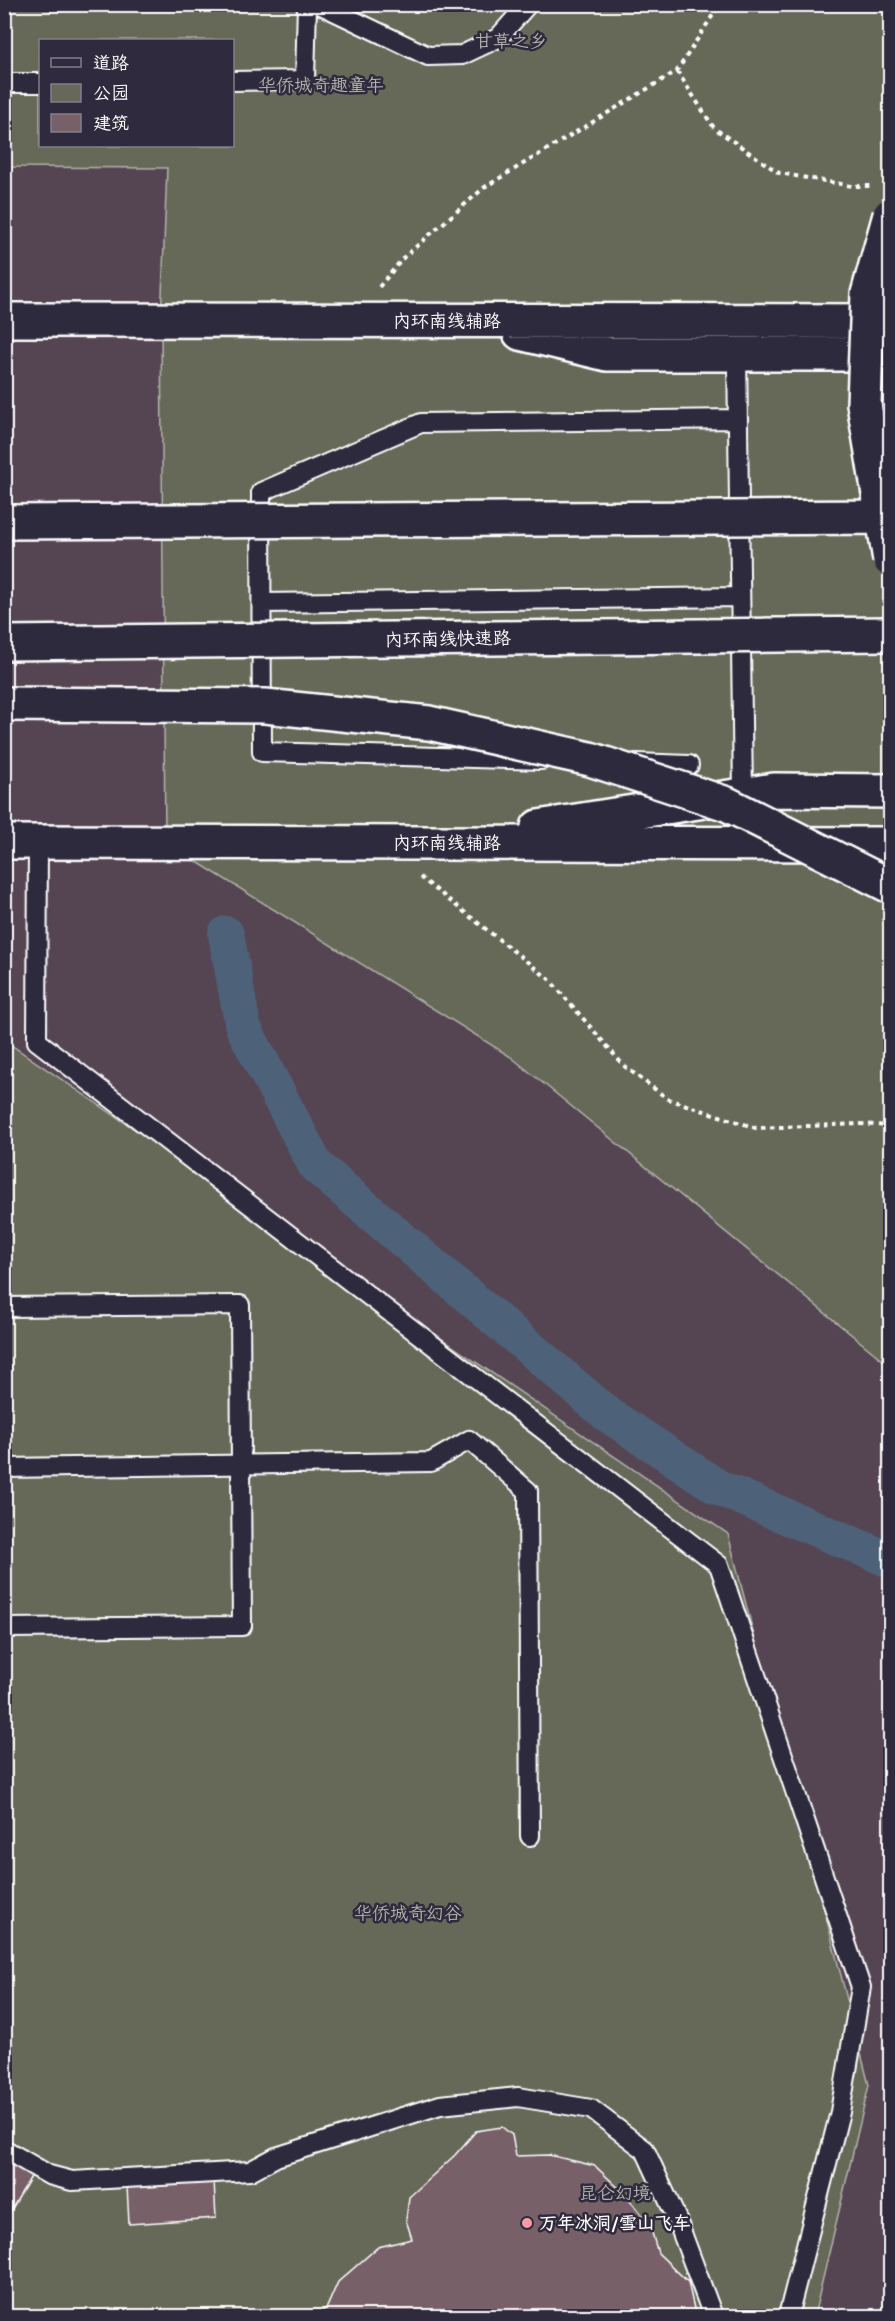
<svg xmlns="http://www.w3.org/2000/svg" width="895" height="2321" viewBox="0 0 895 2321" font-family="Mynerve,'LXGW WenKai TC',sans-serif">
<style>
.built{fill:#544553;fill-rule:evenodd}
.green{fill:#666859;stroke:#b2b4ac;stroke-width:1.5;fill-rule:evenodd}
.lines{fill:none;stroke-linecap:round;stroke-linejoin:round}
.canal{stroke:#4e6279;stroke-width:36}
.building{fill:#776067;stroke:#fff;stroke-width:1.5}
.service-casing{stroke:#fff;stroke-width:22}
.primary-casing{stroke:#fff;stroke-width:38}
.path{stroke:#fff;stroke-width:4;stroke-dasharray:4.5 4.5;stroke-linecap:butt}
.service{stroke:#2f2a3d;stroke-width:18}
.primary{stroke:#2f2a3d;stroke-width:33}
.trunk-bridge-casing{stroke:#fff;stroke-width:38;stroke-linecap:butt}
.trunk-bridge{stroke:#2f2a3d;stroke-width:33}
.poi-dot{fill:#ff9aa2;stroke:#2f2a3d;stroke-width:2}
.labels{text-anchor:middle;stroke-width:5;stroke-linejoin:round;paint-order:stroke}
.park-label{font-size:18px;fill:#b2b4ac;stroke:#2f2a3d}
.street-label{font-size:18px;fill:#fff;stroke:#2f2a3d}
.poi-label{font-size:18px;font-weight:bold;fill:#fff;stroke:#2f2a3d;text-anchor:start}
</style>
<rect width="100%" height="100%" fill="#453a4a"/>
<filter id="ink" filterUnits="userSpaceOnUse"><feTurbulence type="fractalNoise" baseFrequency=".0167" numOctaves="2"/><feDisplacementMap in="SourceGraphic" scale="12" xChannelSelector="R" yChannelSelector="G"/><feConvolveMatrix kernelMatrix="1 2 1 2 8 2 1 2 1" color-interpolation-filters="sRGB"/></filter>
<g filter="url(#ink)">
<path class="built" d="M5 5H890V2316H5ZM40 40H232V146H40Z"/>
<path class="green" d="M4 5H890V1366L511 1057 165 842 161 320 167 168 5 167ZM40 40H232V146H40Z
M5 1045H11L728 1534 869 2085 814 2316H5Z"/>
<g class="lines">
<path class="canal" d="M226 934 243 1027 316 1166 607 1414 719 1488 890 1560"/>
</g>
<path class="building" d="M502 2127 512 2135 516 2156 549 2155 595 2166 625 2194 650 2226 658 2253 688 2282 695 2313 694 2316H316L327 2307 338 2282 378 2247 412 2239 406 2220 409 2197 455 2155 476 2131Z
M4 2159 32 2175 4 2222Z
M214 2181 216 2218 129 2224 127 2186Z"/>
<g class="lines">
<g class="service-casing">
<path id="service" d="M319 4 428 56 462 55 498 38 528 4
M232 81 305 80 307 4
M4 83H40
M737 354 743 795
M262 603 740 597
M542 760 262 752 261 492 421 423 738 419
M635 763 689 765
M38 842 37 1041 719 1565 861 1987 840 2112 788 2316
M4 1307 240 1305 242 1626 4 1628
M4 1468 431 1462 469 1440 528 1491 530 1836
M4 2149 49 2175 72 2181 250 2171 276 2157 440 2105 518 2097 591 2109 645 2150 676 2217 713 2316"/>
</g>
<g class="primary-casing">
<path id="primary" d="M4 320 890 321
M520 333 607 354H890
M538 827 774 790 890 791
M4 842 890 844"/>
</g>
<path class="path" d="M677 71 714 128 779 173 852 186H872
M379 287 404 257 485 187 677 71 720 4
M420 877 549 979 624 1066 668 1099 756 1128 860 1124 890 1126"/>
<use href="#service" class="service"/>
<use href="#primary" class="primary"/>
<g class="trunk-bridge-casing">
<path id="trunk-bridge" d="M890 215 868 294 864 404 890 560
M4 522 890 517
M4 643 890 634
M4 704 265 706 429 723 590 759 727 804 890 886"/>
</g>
<use href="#trunk-bridge" class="trunk-bridge"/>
</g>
</g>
<circle class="poi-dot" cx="527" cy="2223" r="6"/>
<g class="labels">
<g class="park-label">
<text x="511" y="47">甘草之乡</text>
<text x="321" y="91">华侨城奇趣童年</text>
<text x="408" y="1919">华侨城奇幻谷</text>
<text x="615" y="2199">昆仑幻境</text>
</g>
<g class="street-label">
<text x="447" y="327">内环南线辅路</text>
<text transform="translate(448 639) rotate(-1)" y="6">内环南线快速路</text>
<text x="447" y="849">内环南线辅路</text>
</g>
<g class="poi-label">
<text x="539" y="2229">万年冰洞/雪山飞车</text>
</g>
</g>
<rect width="895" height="2321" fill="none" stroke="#2f2a3d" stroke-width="24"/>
<rect x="12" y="12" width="871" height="2297" fill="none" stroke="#fff" stroke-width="2" filter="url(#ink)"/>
<rect x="39" y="39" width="195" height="108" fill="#2f2a3d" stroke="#827f8b" stroke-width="1.5"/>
<rect x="51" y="58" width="30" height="9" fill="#2f2a3d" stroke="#827f8b" stroke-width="1.5"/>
<text x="93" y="69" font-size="18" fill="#ffffff">道路</text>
<rect x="51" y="84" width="30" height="18" fill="#666859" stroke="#827f8b" stroke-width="1.5"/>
<text x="93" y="99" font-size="18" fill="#ffffff">公园</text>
<rect x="51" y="114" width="30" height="18" fill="#776067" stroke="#827f8b" stroke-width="1.5"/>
<text x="93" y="129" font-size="18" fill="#ffffff">建筑</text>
</svg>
